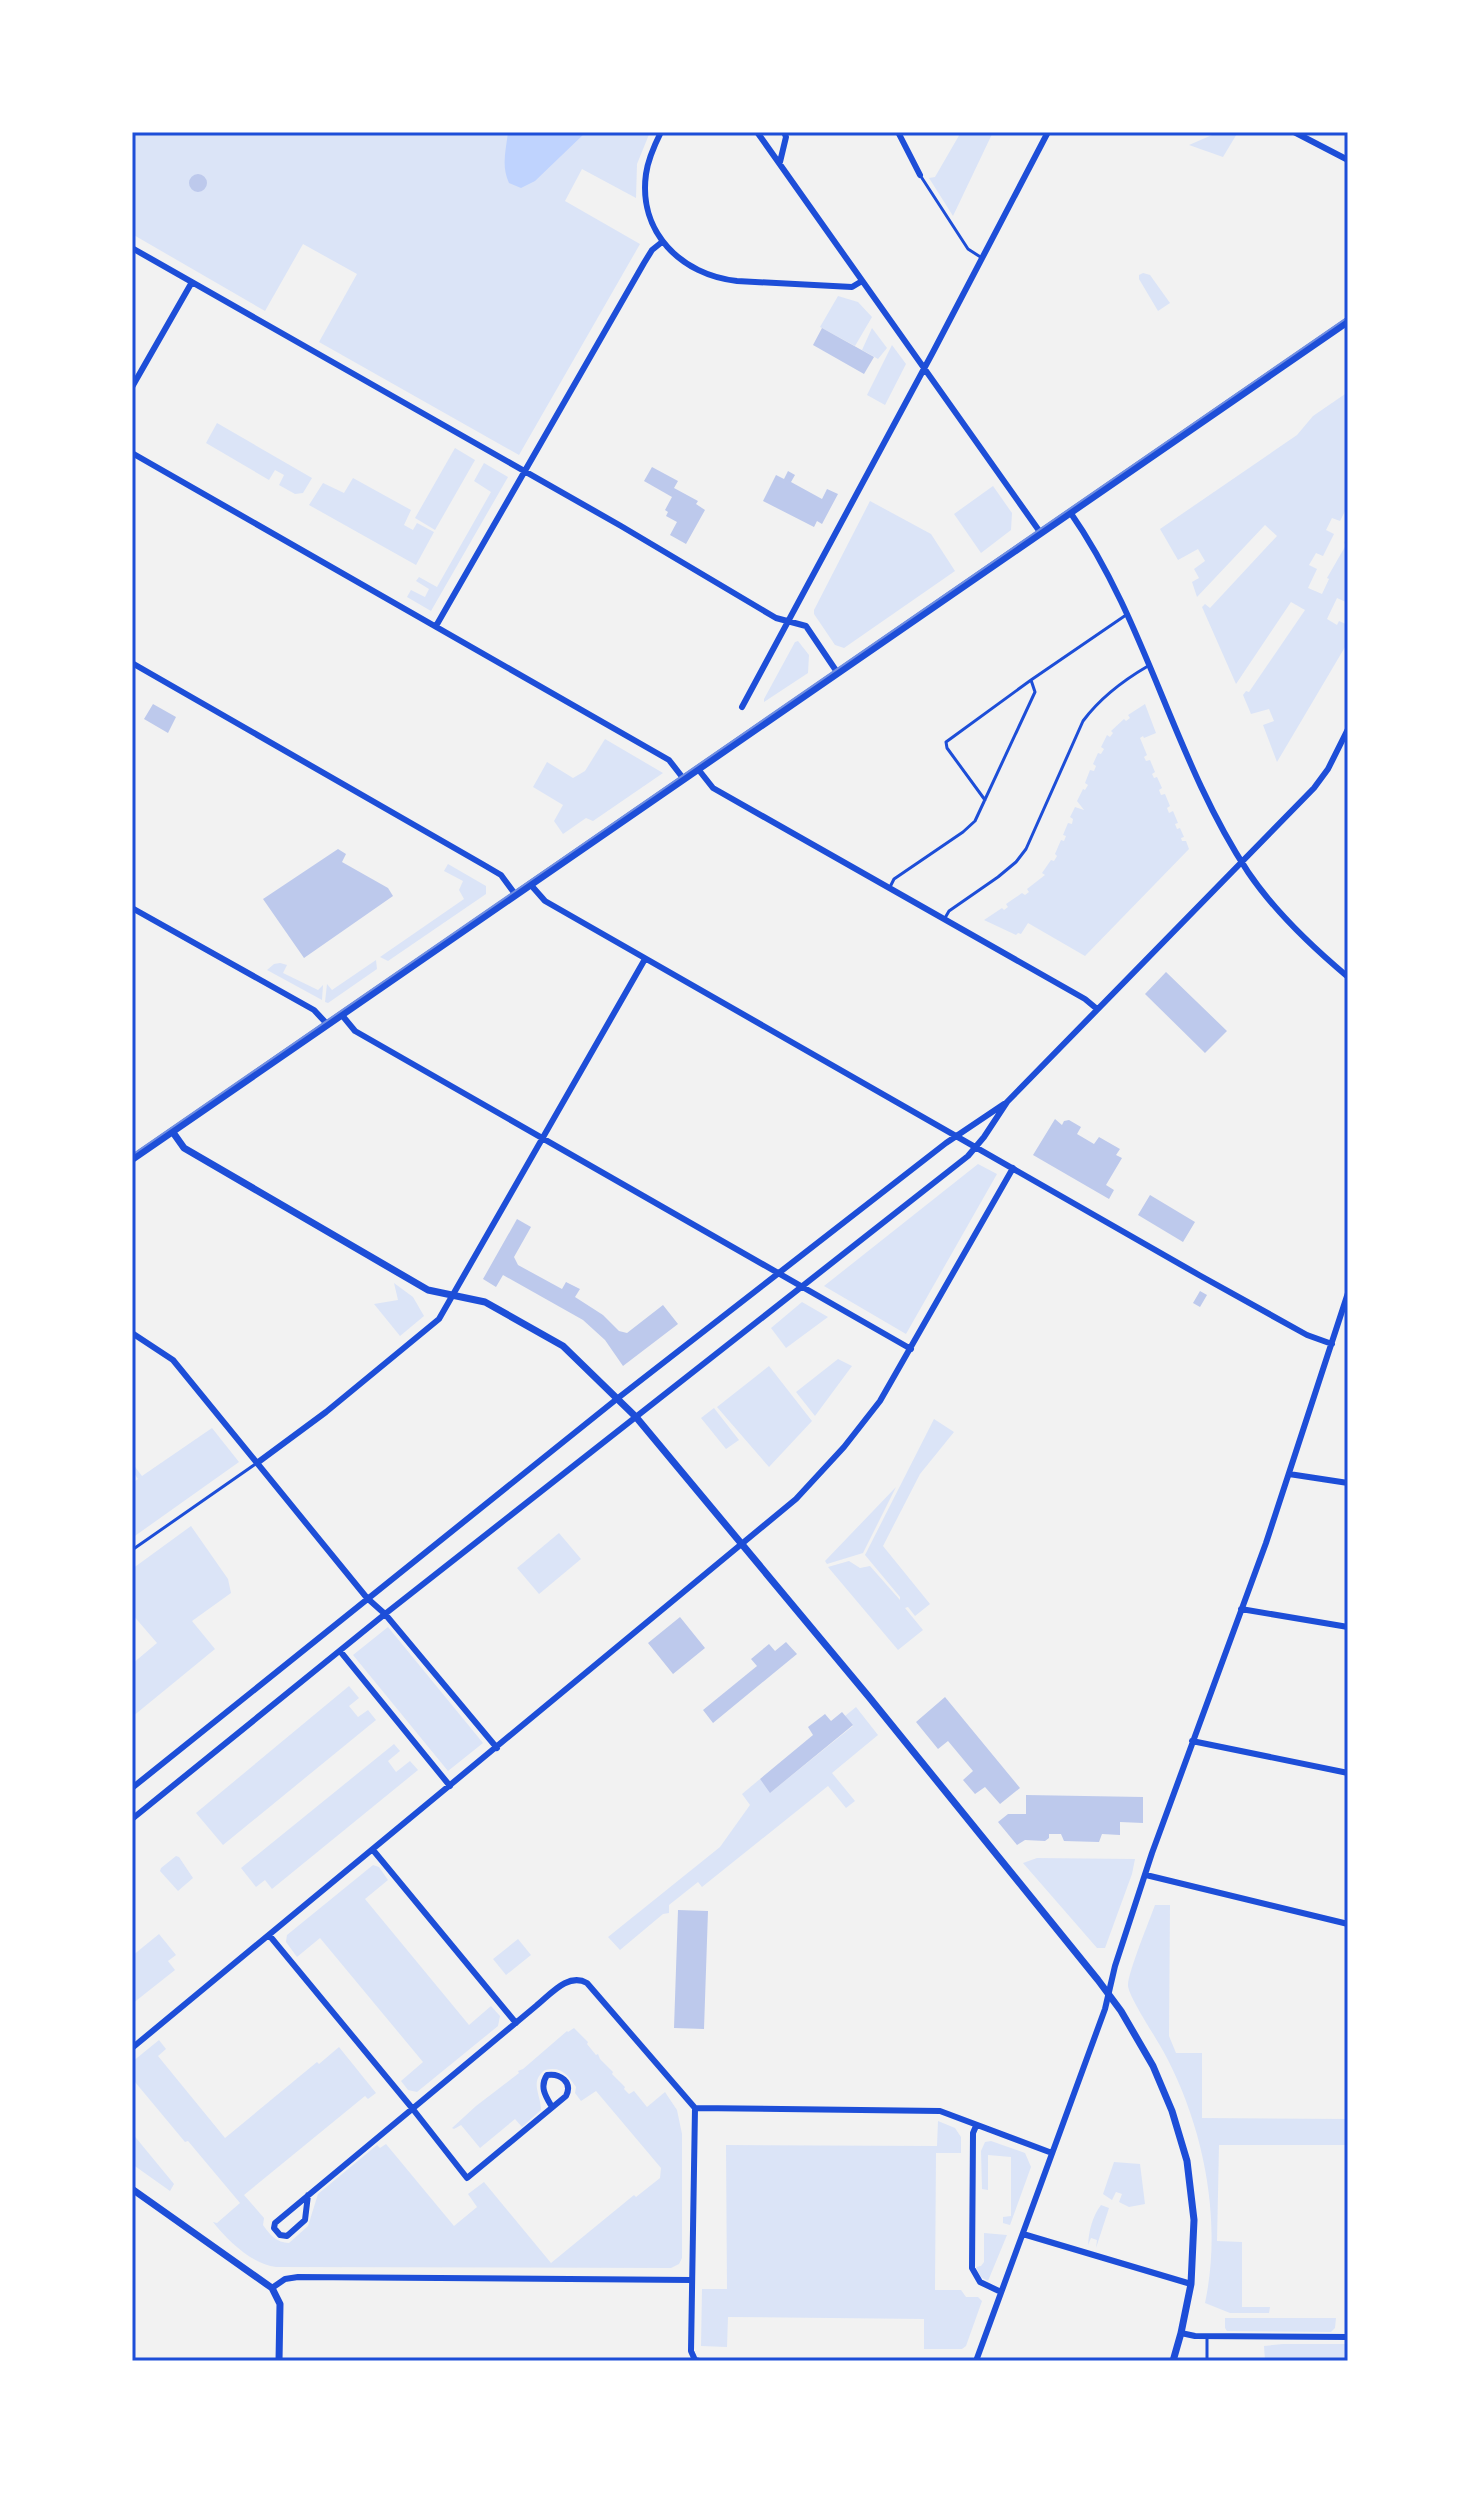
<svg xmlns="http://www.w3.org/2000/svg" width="1480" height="2493" viewBox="0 0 1480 2493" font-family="'IBM Plex Sans',sans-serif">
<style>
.green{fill:#dbe4f7}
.water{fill:#bfd3fe}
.building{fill:#bdc9ec}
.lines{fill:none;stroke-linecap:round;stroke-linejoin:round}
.service{stroke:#1d4ed8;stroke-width:3}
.minor{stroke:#1d4ed8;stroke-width:6}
.tertiary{stroke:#1d4ed8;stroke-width:7}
.secondary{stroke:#1d4ed8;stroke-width:8}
.tram{stroke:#7290e2;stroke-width:2}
.neatline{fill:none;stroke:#1d4ed8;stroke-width:3}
</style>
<rect width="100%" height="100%" fill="#f2f2f2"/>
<path class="green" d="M132 132H650L637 164 636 198 582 169 565 201 640 244 519 455 319 342 357 274 303 244 265 311 132 234Z
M961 132H993L953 216 929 178 935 177Z
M1219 132H1238L1223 157 1189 145Z
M1143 273 1150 275 1170 303 1158 311 1139 279V275Z
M838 296 858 302 872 317 855 346 820 327Z
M872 328 887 348 878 359 862 350Z
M892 345 906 364 885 405 867 395Z
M1348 392V505L1340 521 1332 518 1326 530 1334 534 1323 556 1316 553 1309 565 1317 569 1308 588 1322 594 1329 579 1327 578 1346 545 1344 543 1348 534V609L1346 608 1348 603 1337 598 1327 619 1337 625 1339 621 1348 625V642L1277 762 1263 725 1274 721 1269 709 1251 714 1243 695 1246 691 1249 692 1305 610 1291 602 1236 684 1202 607 1205 604 1210 608 1277 536 1265 525 1197 597 1192 582 1199 578 1194 569 1205 561 1198 549 1178 560 1160 529 1297 435 1313 416Z
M217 423 312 478 303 493 295 494 279 485 284 475 275 470 269 480 206 443Z
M455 448 475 460 435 530 415 518Z
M484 463 508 477 431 611 407 597 411 590 425 597 429 589 416 581 419 577 437 587 491 492 474 481Z
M353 478 411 510 404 525 413 530 417 523 434 532 416 565 309 505 323 483 344 493Z
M993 486 1012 513 1011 530 981 553 954 514Z
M870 501 931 534 955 571 844 648 835 645 814 614V610Z
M798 641 809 655 808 673 764 702V699L795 642Z
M1145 704 1156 733 1144 738 1143 736 1140 738 1147 755 1144 757 1146 761 1150 760 1155 772 1152 774 1154 778 1157 777 1162 788 1159 790 1161 795 1165 794 1170 806 1167 808 1169 813 1173 811 1178 823 1175 824 1177 829 1180 828 1184 837 1181 838 1182 841H1186L1189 849 1085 956 1028 923 1021 934 1018 933 1016 935 984 920 1002 908 1004 910 1008 907 1006 904 1022 893 1025 895 1029 892 1027 889 1045 875 1042 873 1051 860 1054 861 1057 856 1055 854 1061 840 1064 841 1066 836 1063 835 1068 823 1072 824 1073 819 1070 817 1075 807 1084 810 1077 801 1083 789 1085 790 1088 785 1085 783 1090 770 1094 771 1096 766 1093 764 1098 753 1101 754 1104 749 1101 747 1107 735 1110 737 1113 733 1111 731 1124 719 1126 721 1130 718 1128 715Z
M605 739 663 773 593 821 586 818 563 834 554 821 563 805 533 787 547 762 573 778 585 771Z
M448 864 486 886V894L388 961 380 957 464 899 459 890 463 881 444 871Z
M376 960 377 969 328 1003 325 1002 327 984 332 990Z
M280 963 287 965 283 973 318 990 323 985 322 1000 267 970 274 964Z
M978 1164 997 1174 906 1334 824 1286Z
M394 1283 413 1297 424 1316 400 1336 374 1304 398 1300Z
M802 1302 828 1317 786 1348 771 1328Z
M838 1359 852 1366 815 1416 796 1392Z
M769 1366 812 1421 769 1467 717 1407Z
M714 1408 739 1440 726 1449 701 1418Z
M934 1419 954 1432 920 1474 883 1546 930 1604 915 1616 908 1607 905 1608 923 1630 898 1650 828 1567 849 1561 860 1568 870 1566 900 1600V1597L865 1555Z
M212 1428 239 1462 132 1538V1483L138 1479 132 1470V1463L142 1476Z
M896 1487 863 1553 827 1564 825 1561Z
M191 1526 228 1579 231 1593 192 1621 215 1649 132 1717V1670L134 1668 132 1664 157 1643 132 1614V1569Z
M559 1533 581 1559 539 1594 517 1568Z
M388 1627 483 1743 448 1771 353 1655Z
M349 1686 359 1698 349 1706 358 1717 368 1710 376 1720 223 1845 196 1813Z
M856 1707 878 1735 832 1773 855 1801 846 1808 828 1786 702 1887 698 1882 669 1905V1913L663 1914 620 1950 608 1937 720 1847 750 1805 742 1794 760 1779 771 1792 853 1726 845 1716Z
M394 1744 400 1751 388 1761 396 1772 410 1761 418 1770 272 1889 265 1880 256 1887 241 1868Z
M176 1856 179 1857 193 1878 178 1891 160 1871 161 1868Z
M1037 1858 1135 1859 1132 1874 1105 1948H1097L1023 1863Z
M373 1865 379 1867 388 1880 365 1899 469 2025 491 2006 500 2016 498 2026 417 2092 408 2090 401 2081 423 2062 320 1938 297 1957 286 1942 287 1935Z
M1155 1905H1170L1169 2036 1176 2053H1202V2118L1348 2119 1346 2145H1219L1217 2241 1242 2242V2307H1270L1269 2313H1230L1205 2303C1222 2223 1205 2133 1168 2060 1160 2043 1130 2000 1128 1986 1127 1975 1150 1919 1155 1905Z
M159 1934 176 1955 168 1961 175 1970 132 2004V1956Z
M518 1939 531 1955 506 1975 493 1959Z
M574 2028 588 2042 587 2044 596 2055 598 2054 600 2059 613 2072 612 2074 625 2087 624 2089 629 2094 634 2091 647 2107 665 2092 677 2110 682 2134V2258L679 2264 671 2268 276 2267C252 2264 228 2241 213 2222L217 2223 240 2203 188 2141 185 2142 135 2082 132 2084V2062L159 2040 166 2049 158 2056 225 2138 317 2062 319 2064 339 2047 376 2093 368 2099 365 2096 244 2195 264 2218 263 2225C269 2234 277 2243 289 2243L308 2226 318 2194 377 2145 380 2148 386 2144 454 2226 477 2207 468 2194 484 2182 551 2263 634 2195 636 2197 660 2178 661 2168 596 2091 581 2101 575 2093 576 2087C567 2074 561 2066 545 2070 529 2082 541 2094 541 2110L522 2127 515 2119 480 2148 461 2125 454 2129 452 2128 476 2106 519 2073 518 2071 523 2069 567 2031 568 2032Z
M938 2121 955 2128 961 2137V2153H936L935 2290H961L966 2297H978L982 2301 966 2346 962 2349H924V2319L728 2317 727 2347 701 2346 702 2289H727L726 2145 937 2146Z
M132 2133 174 2184 170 2191 132 2164Z
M991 2141 1025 2153 1031 2167 1010 2225 1003 2223V2217L1011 2216V2157L988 2155V2190L982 2189 981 2151 985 2142Z
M1114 2162 1140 2164 1145 2204 1129 2207 1119 2202 1122 2194 1116 2192 1112 2200 1103 2194Z
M1101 2205 1109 2208 1096 2248 1097 2240 1091 2238 1088 2245C1089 2231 1092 2217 1101 2205Z
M984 2233 1007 2235 988 2281 981 2277 976 2267 981 2266 984 2262Z
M1225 2318H1336L1335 2328 1331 2332 1227 2331 1225 2328Z
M1283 2344H1348V2361H1265L1264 2346Z"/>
<path class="water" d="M508 132H586L535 181 521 188 509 183C501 166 506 150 508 132Z"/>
<path class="building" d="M189 183a9 9 0 1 1 18 0a9 9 0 1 1-18 0Z
M822 328 874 357 864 374 813 345Z
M652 467 678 481 674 488 698 501 696 504 705 510 686 544 670 535 677 522 666 516 668 512 665 510 672 497 644 481Z
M788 471 795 475 791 482 822 499 827 489 838 494 822 524 817 521 814 527 763 501 776 475 784 479Z
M153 704 176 717 168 733 144 719Z
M338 849 346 854 342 862 388 888 393 896 304 958 263 899Z
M1166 972 1227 1031 1205 1053 1145 994Z
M1055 1119 1062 1125 1064 1121 1069 1120 1081 1127 1077 1134 1094 1144 1099 1137 1120 1149 1116 1155 1122 1158 1106 1185 1114 1190 1109 1199 1033 1155Z
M1150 1195 1195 1222 1183 1242 1138 1215Z
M517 1219 531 1227 514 1257 518 1265 562 1289 566 1282 580 1289 575 1297 603 1315 619 1331 627 1333 663 1305 678 1324 623 1366 605 1340 583 1320 503 1275 496 1287 483 1279Z
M1200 1291 1207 1295 1200 1307 1193 1303Z
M680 1617 705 1648 673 1674 648 1643Z
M786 1642 797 1654 713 1723 703 1710 757 1666 751 1659 769 1644 775 1651Z
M945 1697 1020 1788 1000 1804 985 1787 975 1794 963 1780 973 1771 948 1741 938 1749 916 1722Z
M842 1712 853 1725 770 1793 760 1779 813 1735 808 1727 825 1714 831 1721Z
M1026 1795 1143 1797V1823L1120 1822V1835L1102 1834 1099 1842 1064 1841 1061 1834H1049V1838L1045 1841 1025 1840 1017 1845 998 1822 1008 1814H1026Z
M678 1910 708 1911 704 2029 674 2028Z"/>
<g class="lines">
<path class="service" d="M920 175 968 249 982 258
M985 800 947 748 946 742 1031 680
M890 887 894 879 963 832 975 821 1035 692 1031 680 1126 615
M945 918 949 911 998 877 1016 862 1026 849 1083 721C1100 698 1124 680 1148 666
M132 1550 257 1463
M1207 2361V2337"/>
<path class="minor" d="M661 132C654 146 648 159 646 174 638 232 681 275 737 281L852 287 862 281
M757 132 1040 532
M898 132 920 175
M1294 132 1348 160
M780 162 786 137 784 132
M132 248 621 526 776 618 806 626 837 672
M132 387 192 282
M132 453 669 760 683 778
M1070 512C1147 622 1174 760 1248 872 1275 912 1311 946 1348 977
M436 626 644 263 652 250 662 242
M132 663 484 865 501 875 515 894
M742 707 933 352 1048 132
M698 769 713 788 1085 999 1097 1009
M530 884 545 901 1199 1275 1307 1335 1332 1344
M132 908 314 1010 327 1024
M341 1014 355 1031 911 1349
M132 1333 173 1360 367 1598 385 1614 497 1748
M257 1463 326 1412 439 1319 645 959
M1289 1474 1348 1483
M1241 1609 1348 1627
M340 1651 450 1786
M1192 1741 1348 1773
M132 1788 618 1398 946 1143 1004 1104
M132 1819 385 1614 968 1156 984 1137 1007 1102 1314 788 1328 769 1348 729
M373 1850 516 2023
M1146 1875 1348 1924
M269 1935 412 2108 467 2178 566 2096C573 2082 560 2073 547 2075 539 2087 546 2097 552 2107
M132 2048 796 1499 844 1447 880 1401 1013 1168
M695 2108 691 2351 695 2360 699 2361
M976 2126 973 2133 972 2268 980 2282 1001 2292
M308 2195 305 2220 287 2236 280 2235 274 2228 275 2223 536 2006C550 1995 568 1972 587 1983L695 2108 940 2111 1052 2153
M1023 2234 1191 2284
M272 2288 285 2279 298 2277 692 2280
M1181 2333 1195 2336 1348 2337
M976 2361 1105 2009 1115 1966 1152 1853 1266 1543 1348 1293"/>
<path class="tertiary" d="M172 1131 184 1148 428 1290 485 1302 563 1346 636 1417 869 1697 1098 1980 1121 2011 1153 2066 1172 2111 1187 2161 1194 2220 1191 2284 1181 2333 1173 2361
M132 2189 272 2288 280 2304 279 2361"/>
<path class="secondary" d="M132 1159 1348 321"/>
<path class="tram" d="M132 1155 1348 317"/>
</g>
<rect width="1480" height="2493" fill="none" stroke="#ffffff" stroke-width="268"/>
<rect x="134" y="134" width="1212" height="2225" class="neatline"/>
</svg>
